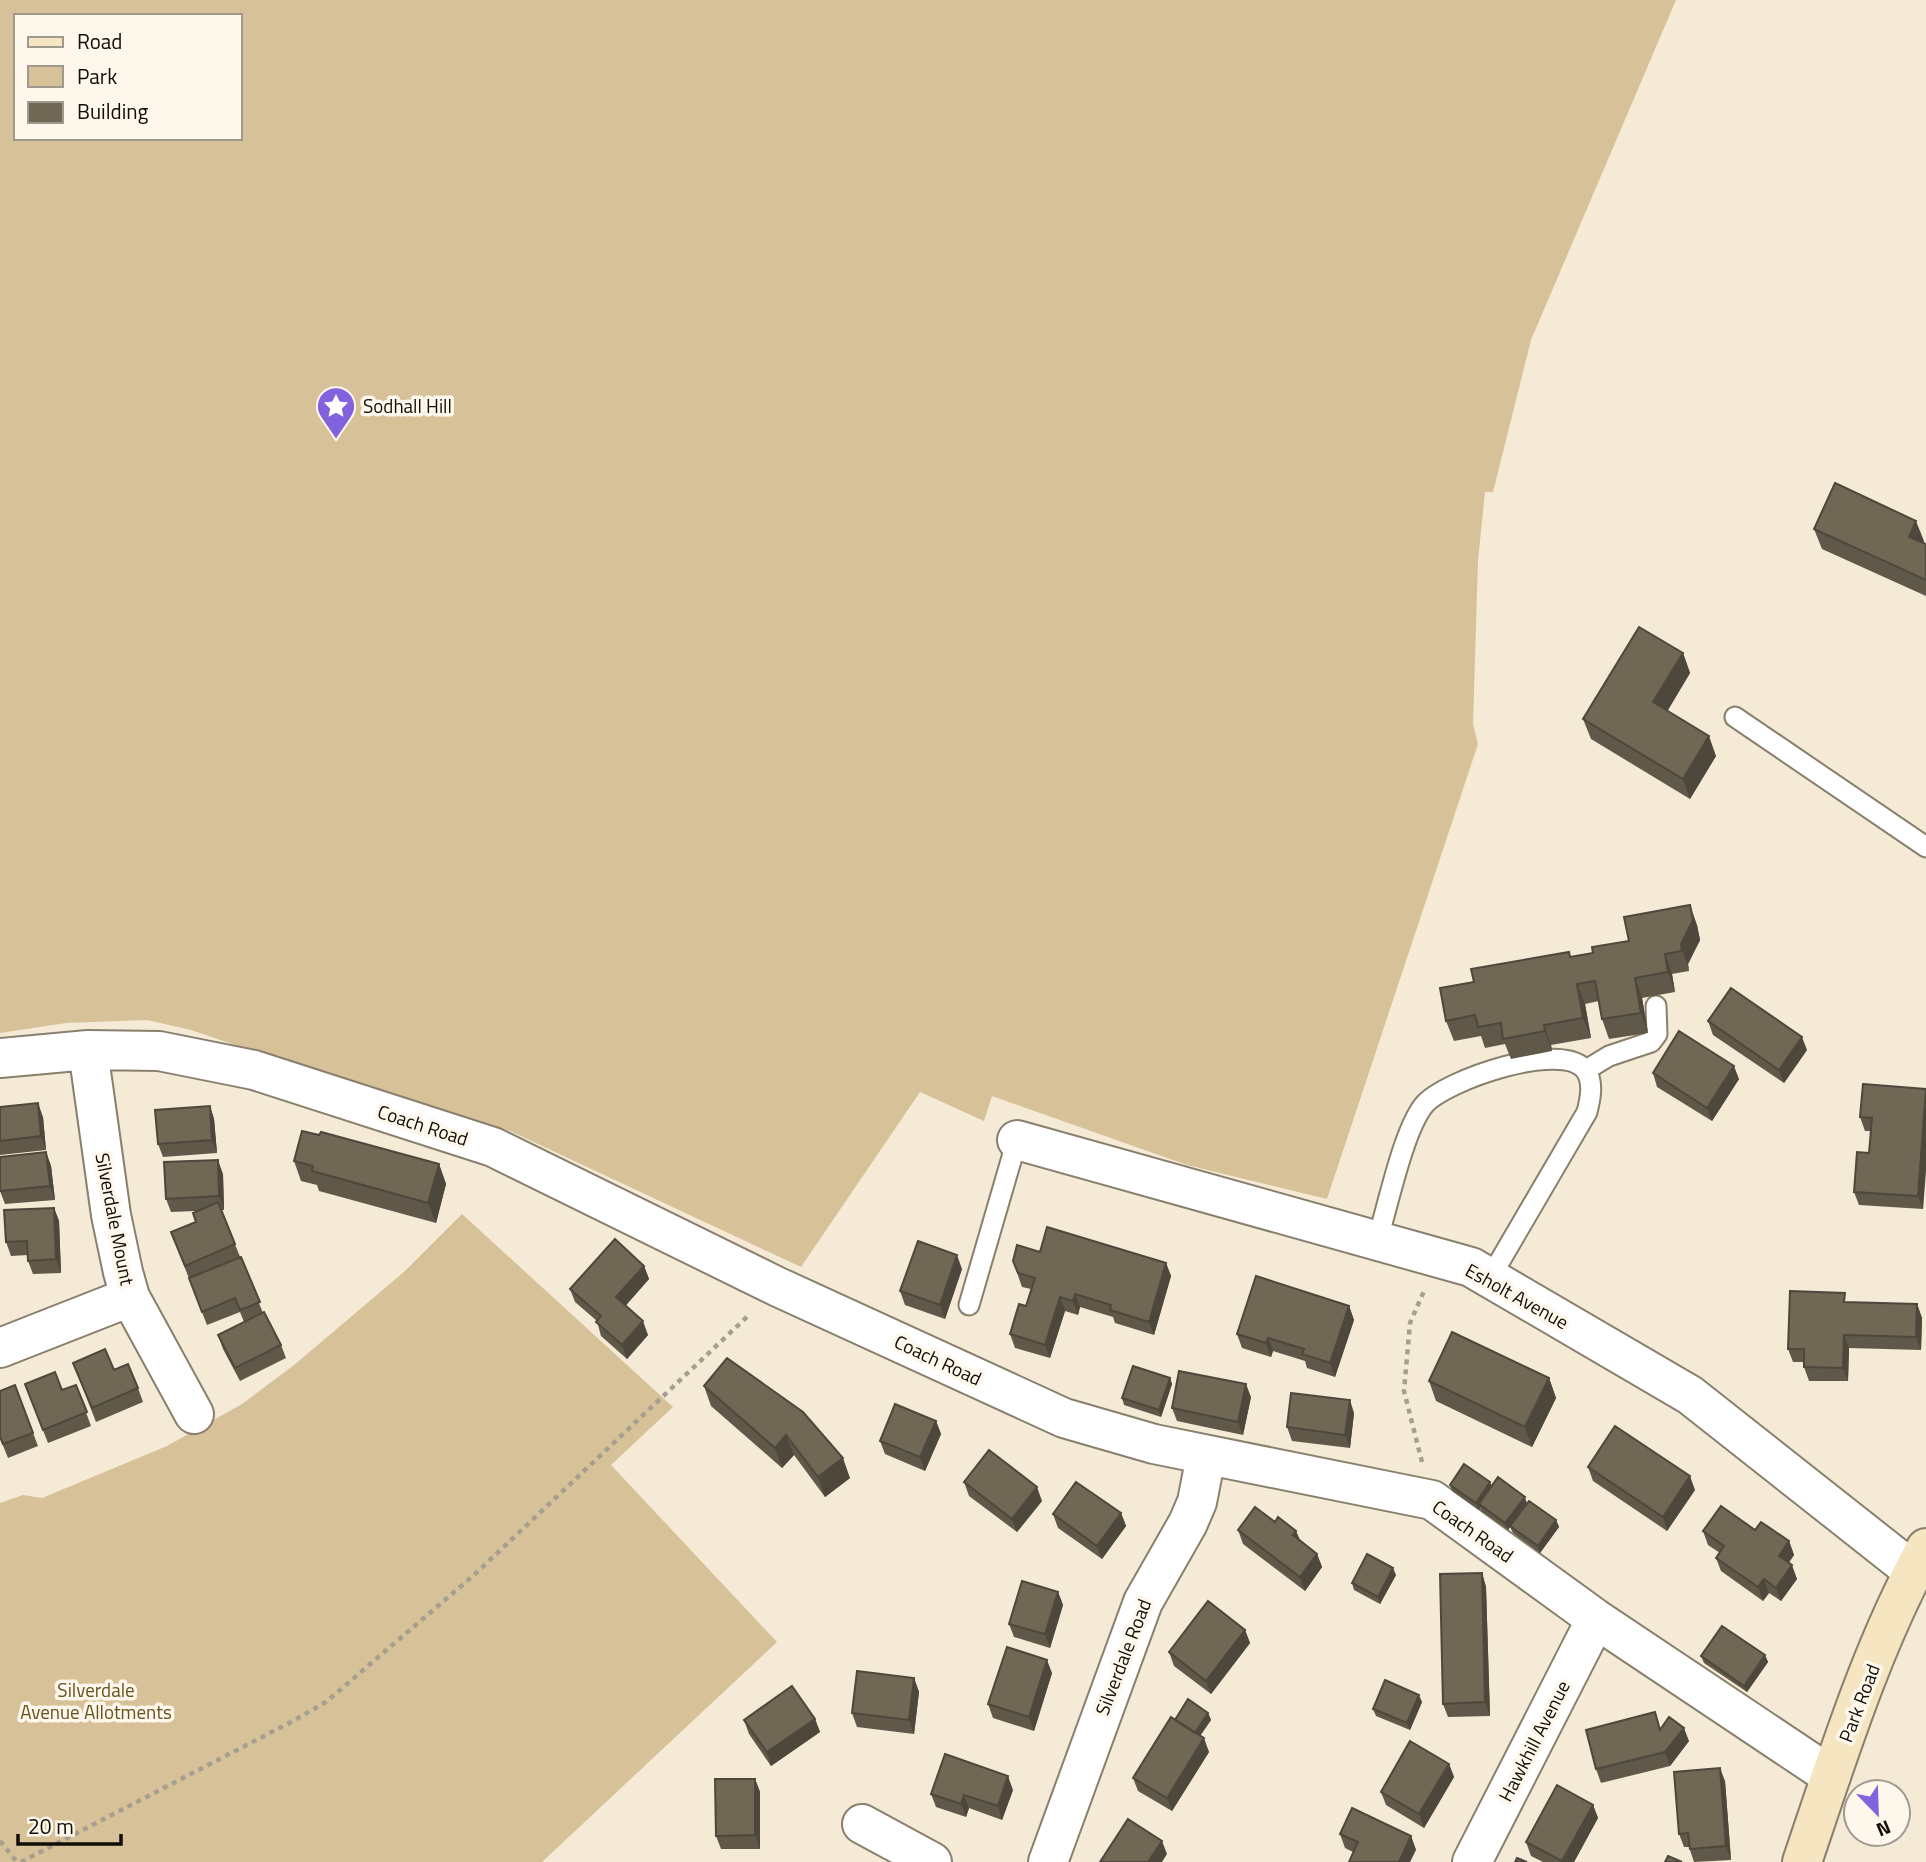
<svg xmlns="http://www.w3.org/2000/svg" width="1926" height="1862" viewBox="0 0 1926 1862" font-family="'Titillium Web',sans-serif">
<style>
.green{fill:#d7c198;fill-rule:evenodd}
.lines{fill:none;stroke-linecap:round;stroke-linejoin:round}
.lane-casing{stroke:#897f6d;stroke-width:23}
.street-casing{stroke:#897f6d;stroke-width:42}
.secondary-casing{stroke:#897f6d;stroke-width:42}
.path{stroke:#a69e8e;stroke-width:4.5;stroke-dasharray:5 5;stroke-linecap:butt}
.lane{stroke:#fff;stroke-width:19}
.street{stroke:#fff;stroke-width:38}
.secondary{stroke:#f5e5c1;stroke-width:38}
.wall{fill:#605949}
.shaded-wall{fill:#4e483c}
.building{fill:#706755;stroke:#4e483c;stroke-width:2}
.labels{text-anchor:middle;stroke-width:7;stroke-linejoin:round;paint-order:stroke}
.poi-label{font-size:19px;fill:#100d06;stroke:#fef8ec;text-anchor:start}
.street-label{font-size:19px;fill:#100d06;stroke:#fef8ec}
.park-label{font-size:19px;fill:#68501e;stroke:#fef8ec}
</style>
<rect width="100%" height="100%" fill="#f5ead6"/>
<path class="green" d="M0 0H1676L1531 340 1493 492H1485L1478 560 1473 724 1478 744 1327 1199 1187 1165 992 1096 984 1121 920 1092 801 1267 510 1131 348 1084 191 1030 147 1020 66 1023 0 1033ZM16 16H240V138H16Z
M462 1214 673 1407 611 1465 777 1642 542 1862H0V1503L23 1495 42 1498 167 1446 242 1404 294 1365 405 1271Z"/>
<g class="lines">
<g class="lane-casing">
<path id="lane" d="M1735 717 1926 847
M1586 1070 1609 1056 1651 1042 1657 1034 1656 1006
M1377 1241C1388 1206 1403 1131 1424 1105 1445 1080 1564 1039 1586 1071 1594 1083 1590 1100 1587 1112L1490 1278
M969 1305 1017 1140"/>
</g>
<g class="street-casing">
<path id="street" d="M88 1050 111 1215 123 1272 130 1297 194 1414
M0 1058 88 1050 159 1051 254 1070 493 1147 778 1287 1064 1418 1154 1444 1432 1500 1596 1619 1831 1776
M1017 1140 1471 1267 1690 1395 1913 1571
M0 1348 130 1297
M862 1824 932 1862
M1048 1862 1143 1602 1188 1523 1197 1502 1206 1456
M1472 1862 1596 1619"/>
</g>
<g class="secondary-casing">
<path id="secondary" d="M1802 1862C1838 1756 1872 1646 1926 1548"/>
</g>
<path class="path" d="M1422 1462 1404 1391 1410 1323 1424 1291
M0 1841 17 1862
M21 1862 291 1722 326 1702 474 1575 750 1314"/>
<use href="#lane" class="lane"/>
<use href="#street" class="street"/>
<use href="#secondary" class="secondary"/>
</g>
<path class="wall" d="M1814 529 1924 541 1923 543 1926 544V596L1822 549Z
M1683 653 1690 673 1667 711 1716 756 1690 799 1591 739 1583 719Z
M1697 925 1700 940 1688 964 1689 971 1672 974 1675 992 1642 998 1648 1033 1609 1039 1602 1019 1599 1001 1585 1004 1591 1038 1551 1045 1552 1051 1511 1059 1505 1044 1485 1048 1481 1036 1454 1041 1446 1021 1474 982 1571 957 1593 953 1629 941Z
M1708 1021 1807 1050 1784 1083 1713 1035Z
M1653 1073 1739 1079 1712 1121 1657 1087Z
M1926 1089 1923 1209 1859 1205 1854 1192 1869 1153 1871 1131H1865L1860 1117Z
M210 1106 214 1119 217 1153 163 1157 158 1144Z
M0 1107 43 1117 46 1150 0 1155Z
M46 1152 51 1166 55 1200 5 1204 0 1191Z
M294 1161 439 1164 446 1184 436 1223 319 1191 317 1185 301 1181Z
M223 1174 224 1210H221L263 1313 281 1345 286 1358 240 1381 223 1349 218 1335 244 1322 240 1312 207 1325 171 1232 196 1222V1211L171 1212 166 1199Z
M54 1208 59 1221 61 1273 33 1274 28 1261V1255L11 1256 6 1242Z
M1040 1252 1166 1263 1171 1276 1154 1335 1115 1323 1113 1317 1080 1307 1078 1315 1065 1311 1050 1358 1015 1348 1010 1334 1026 1306 1031 1289 1022 1287 1013 1261Z
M644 1266 649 1279 625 1306 648 1335 627 1359 601 1336 597 1321 575 1302 570 1289Z
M962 1269 945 1319 905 1305 900 1291Z
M1848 1303 1917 1304 1922 1318 1921 1350 1849 1348 1848 1381H1809L1804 1367V1362H1793L1788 1349Z
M1349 1306 1354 1320 1335 1377 1307 1368 1305 1361 1273 1351 1271 1357 1242 1348 1237 1334Z
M73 1363 114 1370 138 1388 143 1402 96 1422Z
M1170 1378 1172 1384 1161 1417 1124 1405 1122 1398Z
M1549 1378 1556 1398 1532 1447 1436 1401 1429 1381Z
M15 1385 38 1446 8 1458 0 1438Z
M76 1385 91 1426 48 1443 30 1397 62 1390Z
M704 1386 803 1412 850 1478 825 1497 794 1455 782 1468 711 1406Z
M1251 1397 1243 1435 1177 1421 1172 1408Z
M1354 1413 1350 1448 1292 1441 1287 1427Z
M936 1421 941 1434 925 1471 885 1454 880 1441Z
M1588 1467 1695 1490 1667 1531 1593 1481Z
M964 1482 1042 1501 1017 1532 969 1496Z
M1450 1485 1492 1486 1527 1503 1556 1520 1559 1527 1540 1553 1513 1533 1510 1527 1508 1530 1481 1511 1480 1508 1479 1510 1452 1491Z
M1121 1513 1126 1526 1102 1559 1058 1528 1053 1514Z
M1275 1522 1296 1531 1300 1540 1317 1554 1322 1567 1305 1591 1243 1544 1238 1530Z
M1755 1530 1789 1541 1794 1555 1788 1563 1797 1579 1781 1601 1769 1593 1763 1601 1721 1571 1716 1558 1720 1553 1708 1545 1703 1531Z
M1482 1573 1486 1587 1490 1716 1448 1717 1443 1704Z
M1396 1575 1380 1604 1354 1590 1352 1583Z
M1058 1592 1063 1605 1050 1648 1014 1637 1009 1624Z
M1245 1630 1250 1643 1211 1694 1174 1666 1169 1652Z
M1765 1655 1768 1662 1747 1692 1704 1663 1701 1656Z
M1052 1673 1034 1731 993 1718 988 1704Z
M914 1678 919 1692 914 1734 857 1727 852 1713Z
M1422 1702 1410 1730 1376 1716 1373 1709Z
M1208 1713 1211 1720 1200 1736 1209 1752 1172 1811 1138 1791 1133 1778 1175 1720Z
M815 1719 820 1732 771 1766 749 1734 744 1720Z
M1661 1729 1689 1741 1670 1766 1601 1783 1596 1769Z
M1449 1764 1454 1777 1424 1828 1386 1805 1381 1792Z
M755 1779 760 1792V1849H721L716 1836Z
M1725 1781 1731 1860 1694 1862 1689 1847H1684L1679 1834Z
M1013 1790 1002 1820 969 1808 966 1817 936 1807 931 1794Z
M1593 1805 1598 1818 1574 1862H1543L1531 1856 1526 1842Z
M1340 1834 1411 1836 1416 1850 1353 1852 1345 1848Z"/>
<path class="shaded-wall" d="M1916 521 1924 541 1916 557 1909 537Z
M1683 653 1690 673 1661 722 1653 702Z
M1709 736 1716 756 1690 799 1683 779Z
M1690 905 1697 925 1700 940 1688 964 1689 971 1681 944Z
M1665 954 1672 974 1675 992 1668 972Z
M1635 978 1642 998 1648 1033 1641 1013Z
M1577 984 1585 1004 1591 1038 1583 1018Z
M1544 1025 1551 1045 1552 1051 1545 1031Z
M1802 1037 1807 1050 1784 1083 1779 1070Z
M1734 1066 1739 1079 1712 1121 1707 1108Z
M1926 1089V1171L1923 1209 1918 1196Z
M38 1103 43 1117 46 1150 41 1136Z
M210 1106 214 1119 217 1153 212 1140Z
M46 1152 51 1166 55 1200 50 1186Z
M218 1160 223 1174 224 1210 219 1196Z
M439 1164 446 1184 436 1223 428 1203Z
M54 1208 59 1221 61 1273 56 1259Z
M957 1255 962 1269 945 1319 940 1305Z
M1166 1263 1171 1276 1154 1335 1149 1322Z
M644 1266 649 1279 621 1311 616 1297Z
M1075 1294 1080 1307 1078 1315 1073 1301Z
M1060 1297 1065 1311 1050 1358 1045 1345Z
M1917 1304 1922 1318 1921 1350 1916 1337Z
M1349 1306 1354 1320 1335 1377 1330 1363Z
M643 1321 648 1335 627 1359 622 1345Z
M1844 1335 1849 1348 1848 1381 1843 1368Z
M1268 1338 1273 1351 1271 1357 1266 1343Z
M1170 1378 1172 1384 1161 1417 1159 1410Z
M1549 1378 1556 1398 1532 1447 1525 1427Z
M1246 1384 1251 1397 1243 1435 1238 1422Z
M1350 1400 1354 1413 1350 1448 1345 1435Z
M936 1421 941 1434 925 1471 920 1457Z
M786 1435 794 1455 782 1468 775 1448Z
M843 1458 850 1478 825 1497 818 1477Z
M1690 1476 1695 1490 1667 1531 1663 1517Z
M1490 1482 1493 1489 1479 1504 1480 1508 1479 1510 1476 1503Z
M1037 1487 1042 1501 1017 1532 1012 1519Z
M1525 1497 1527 1504 1508 1530 1505 1523Z
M1121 1513 1126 1526 1102 1559 1097 1546Z
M1556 1520 1559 1527 1540 1553 1538 1546Z
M1296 1531 1301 1544 1293 1535Z
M1789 1541 1794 1555 1784 1570 1779 1556Z
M1317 1554 1322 1567 1305 1591 1300 1577Z
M1792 1565 1797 1579 1781 1601 1776 1588Z
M1393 1568 1396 1575 1380 1604 1378 1597Z
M1482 1573 1486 1587 1490 1716 1485 1702Z
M1764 1579 1769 1593 1763 1601 1758 1587Z
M1058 1592 1063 1605 1050 1648 1045 1634Z
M1245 1630 1250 1643 1211 1694 1206 1681Z
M1765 1655 1768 1662 1747 1692 1744 1686Z
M1047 1660 1052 1673 1034 1731 1029 1717Z
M914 1678 919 1692 914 1734 909 1720Z
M1419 1695 1422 1702 1410 1730 1407 1723Z
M1208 1713 1211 1720 1197 1740 1195 1734Z
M815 1719 820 1732 771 1766 767 1752Z
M1684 1728 1689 1741 1670 1766 1665 1752Z
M1204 1738 1209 1752 1172 1811 1167 1798Z
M1449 1764 1454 1777 1424 1828 1419 1814Z
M1720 1768 1725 1781 1731 1860 1726 1846Z
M1008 1776 1013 1790 1002 1820 998 1806Z
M755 1779 760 1792V1849L755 1835Z
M964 1795 969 1808 966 1817 961 1804Z
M1593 1805 1598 1818 1574 1862H1563Z
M1411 1836 1416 1850 1410 1862H1399Z
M1162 1841 1167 1854 1162 1862H1148Z"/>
<path class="building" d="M1835 483 1916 521 1909 537 1926 544V580L1814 529Z
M1639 627 1683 653 1653 702 1709 736 1683 779 1583 719Z
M1690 905 1693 920 1681 944 1682 951 1665 954 1668 972 1635 978 1641 1013 1602 1019 1595 981 1577 984 1583 1018 1544 1025 1545 1031 1503 1039 1501 1023 1478 1027 1475 1015 1446 1021 1440 988 1474 982 1471 969 1569 952 1570 957 1593 953 1592 947 1629 941 1624 917Z
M1731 988 1802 1037 1779 1070 1708 1021Z
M1679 1031 1734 1066 1707 1108 1653 1073Z
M1863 1084 1926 1089 1918 1196 1854 1192 1857 1152 1869 1153 1872 1118 1860 1117Z
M38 1103 41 1136 0 1141V1107Z
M210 1106 212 1140 158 1144 155 1110Z
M302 1131 319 1135 321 1132 439 1164 428 1203 312 1171 313 1166 294 1161Z
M46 1152 50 1186 0 1191V1157Z
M218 1160 219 1196 166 1199 164 1162Z
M218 1202 235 1244 185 1266 171 1232 196 1222 193 1213Z
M54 1208 56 1259 28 1261 27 1241 6 1242 4 1210Z
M1047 1227 1166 1263 1149 1322 1110 1310 1111 1305 1075 1294 1073 1301 1060 1297 1045 1345 1010 1334 1019 1304 1026 1306 1035 1278 1018 1273 1013 1261 1017 1245 1040 1252Z
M615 1239 644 1266 616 1297 643 1321 622 1345 596 1322 601 1316 570 1289Z
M918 1241 957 1255 940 1305 900 1291Z
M241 1257 260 1302 240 1310 235 1298 202 1312 189 1278Z
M1256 1276 1349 1306 1330 1363 1302 1354 1304 1349 1268 1338 1266 1343 1237 1334Z
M1790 1291 1845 1293 1844 1302 1917 1304 1916 1337 1844 1335 1843 1368 1804 1367V1349H1788Z
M264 1312 281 1345 235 1368 218 1335Z
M1452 1332 1549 1378 1525 1427 1429 1381Z
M105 1349 114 1370 128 1364 138 1388 92 1408 73 1363Z
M727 1358 803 1412 843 1458 818 1477 786 1435 775 1448 704 1386Z
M1133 1366 1170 1378 1159 1410 1122 1398Z
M1179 1371 1246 1384 1238 1422 1172 1408Z
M55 1372 62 1390 76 1385 87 1412 43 1430 25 1384Z
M15 1385 33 1433 3 1444 0 1437V1391Z
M1291 1393 1350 1400 1345 1435 1287 1427Z
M895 1404 936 1421 920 1457 880 1441Z
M1615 1426 1690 1476 1663 1517 1588 1467Z
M989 1450 1037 1487 1012 1519 964 1482Z
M1464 1464 1490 1482 1476 1503 1450 1485Z
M1498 1477 1525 1497 1505 1523 1479 1504Z
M1076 1482 1121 1513 1097 1546 1053 1514Z
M1529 1501 1556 1520 1538 1546 1510 1526Z
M1721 1506 1755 1530 1761 1522 1789 1541 1779 1556 1792 1565 1776 1588 1764 1579 1758 1587 1716 1558 1724 1546 1703 1531Z
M1255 1507 1275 1522 1278 1517 1296 1531 1293 1535 1317 1554 1300 1577 1238 1530Z
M1367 1554 1393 1568 1378 1597 1352 1583Z
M1482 1573 1485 1702 1443 1704 1440 1574Z
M1022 1581 1058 1592 1045 1634 1009 1624Z
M1208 1601 1245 1630 1206 1681 1169 1652Z
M1722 1626 1765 1655 1744 1686 1701 1656Z
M1007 1647 1047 1660 1029 1717 988 1704Z
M857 1671 914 1678 909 1720 852 1713Z
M1385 1680 1419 1695 1407 1723 1373 1709Z
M792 1686 815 1719 767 1752 744 1720Z
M1188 1699 1208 1713 1195 1733 1175 1720Z
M1655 1712 1660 1730 1669 1717 1684 1728 1665 1752 1596 1769 1586 1730Z
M1171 1717 1204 1738 1167 1798 1133 1778Z
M1410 1741 1449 1764 1419 1814 1381 1792Z
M945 1754 1008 1776 998 1806 964 1795 961 1804 931 1794Z
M1720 1768 1726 1846 1690 1849 1688 1833 1679 1834 1674 1772Z
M715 1779H755V1835L716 1836Z
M1557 1785 1593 1805 1562 1861 1526 1842Z
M1352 1808 1411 1836 1399 1862H1349L1358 1842 1340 1834Z
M1128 1819 1162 1841 1148 1862H1100Z
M1668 1856 1682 1862H1665Z
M1517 1858 1527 1862H1515Z"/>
<defs>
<g id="sight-pin" transform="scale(2.0125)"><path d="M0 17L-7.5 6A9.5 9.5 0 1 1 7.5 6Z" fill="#8362dd" stroke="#fef8ec"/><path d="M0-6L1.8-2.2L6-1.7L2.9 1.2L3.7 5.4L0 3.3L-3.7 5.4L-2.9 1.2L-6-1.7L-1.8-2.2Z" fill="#fff"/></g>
</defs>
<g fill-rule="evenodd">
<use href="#sight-pin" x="336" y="406"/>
</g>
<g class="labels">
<g class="poi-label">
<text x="363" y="413">Sodhall Hill</text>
</g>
<g class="street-label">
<text transform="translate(423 1125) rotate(18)" y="7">Coach Road</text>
<text transform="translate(115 1219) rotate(79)" y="7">Silverdale Mount</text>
<text transform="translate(1517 1296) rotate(29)" y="7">Esholt Avenue</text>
<text transform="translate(938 1360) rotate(25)" y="7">Coach Road</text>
<text transform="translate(1473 1531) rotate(35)" y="7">Coach Road</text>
<text transform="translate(1123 1657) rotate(-69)" y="7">Silverdale Road</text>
<text transform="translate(1859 1703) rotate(-69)" y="7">Park Road</text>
<text transform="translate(1534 1741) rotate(-63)" y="7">Hawkhill Avenue</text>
</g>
<g class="park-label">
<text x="96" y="1697">Silverdale<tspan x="96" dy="22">Avenue Allotments</tspan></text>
</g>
</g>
<rect x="14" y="14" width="228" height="126" fill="#fef8ec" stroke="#9f9a90" stroke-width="2"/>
<rect x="28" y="37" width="35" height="10" fill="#f5e5c1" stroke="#9f9a90" stroke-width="2"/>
<text x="77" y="49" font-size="21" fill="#100d06">Road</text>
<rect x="28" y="66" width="35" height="21" fill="#d7c198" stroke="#9f9a90" stroke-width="2"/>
<text x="77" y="84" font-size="21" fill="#100d06">Park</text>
<rect x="28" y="102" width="35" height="21" fill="#706755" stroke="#9f9a90" stroke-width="2"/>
<text x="77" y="119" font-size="21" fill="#100d06">Building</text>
<g transform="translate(1877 1813) rotate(157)"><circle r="33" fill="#fef8ec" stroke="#9f9a90" stroke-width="2"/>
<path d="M0-5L12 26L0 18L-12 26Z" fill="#8362dd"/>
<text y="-10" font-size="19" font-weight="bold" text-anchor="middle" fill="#100d06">N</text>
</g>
<path d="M18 1834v10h103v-10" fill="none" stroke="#100d06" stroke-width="3.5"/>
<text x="28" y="1834" font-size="21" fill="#100d06" stroke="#fef8ec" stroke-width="5" paint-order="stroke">20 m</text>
</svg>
